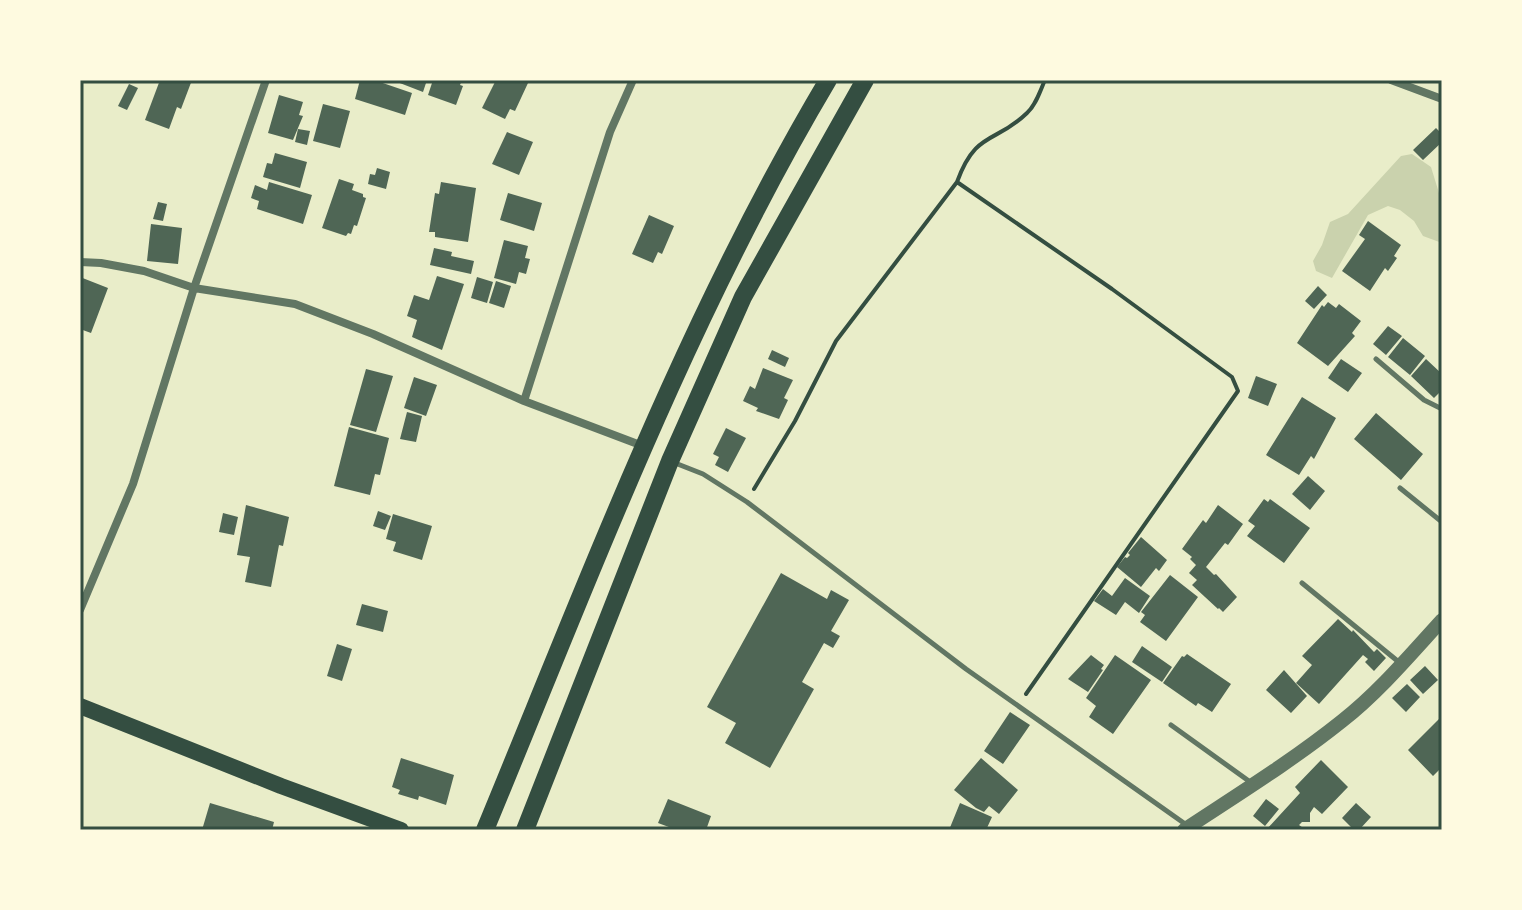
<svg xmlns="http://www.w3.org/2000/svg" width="1522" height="910" viewBox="0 0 1522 910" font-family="Commissioner,sans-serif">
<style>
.green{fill:#cad2ad}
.building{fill:#4f6655}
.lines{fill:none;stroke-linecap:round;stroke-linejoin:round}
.path{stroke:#344e41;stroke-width:4}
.service{stroke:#617663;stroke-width:5}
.minor{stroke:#617663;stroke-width:8}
.tertiary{stroke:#617663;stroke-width:14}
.primary{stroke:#344e41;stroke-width:16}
.trunk{stroke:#344e41;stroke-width:18}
.neatline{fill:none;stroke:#344e41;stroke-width:3}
</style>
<rect width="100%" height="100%" fill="#e9edc9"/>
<path class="green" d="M1412 154 1431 167 1439 193 1442 195V243L1423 236 1414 221 1400 210 1388 206 1368 215 1332 278 1316 271 1313 261 1322 245 1330 222 1348 214 1401 156Z"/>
<path class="building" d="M160 80H192L181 109 177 107 169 129 145 120Z
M360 80H374L412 93 405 115 355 99Z
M392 80H427L423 92Z
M433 80H462L460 85 463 86 456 105 428 95Z
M496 80H523L528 83 515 111 510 109 505 119 482 108Z
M129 84 138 88 127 110 118 106Z
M279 95 303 102 299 115 303 116 293 140 268 133Z
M323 104 350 111 340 148 313 141Z
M1436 128 1442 134V142L1423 160 1413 150Z
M298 129 310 131 307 145 295 142Z
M507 132 533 142 519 175 492 164Z
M275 153 307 162 300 188 263 177 267 163 272 164Z
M377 168 390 172 386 189 368 184 370 174 375 175Z
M339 179 354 184 352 190 363 194V197L366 198 357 226 354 225 351 234 348 233 346 236 322 228Z
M269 182 312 195 303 224 257 209 259 201 251 198 255 185 267 190Z
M441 182 476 188 468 242 435 237V232H429L435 193 439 194Z
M508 193 542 203 534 231 500 220Z
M158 202 167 204 163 221 153 219Z
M649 215 674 226 662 254 658 252 653 263 632 254Z
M1368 221 1401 245 1394 256 1397 258 1388 271 1385 268 1370 291 1342 271 1365 239 1359 235Z
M151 224 182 228 178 264 147 261Z
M504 240 528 246 525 258 530 259 526 274 519 272 516 284 494 278Z
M434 248 452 252 451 256 474 261 471 274 430 265Z
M437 276 464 284 442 350 412 337 417 320 407 316 414 295 429 300Z
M80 277 108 288 91 333 80 329Z
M477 277 493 282 487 303 471 298Z
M496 281 511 286 504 308 489 303Z
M1318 286 1327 295 1314 309 1305 301Z
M1328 302 1336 308 1339 304 1361 321 1352 333 1355 336 1328 366 1297 343 1322 305 1324 307Z
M1388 326 1402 336 1386 355 1373 344Z
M1403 338 1425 356 1410 375 1388 357Z
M772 350 789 358 785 367 768 359Z
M1341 359 1362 373 1348 392 1328 378Z
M1426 359 1442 374V390L1434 398 1411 376Z
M763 368 793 380 784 398 788 400 779 419 756 411 758 408 743 401 750 386 755 389Z
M366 369 393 376 376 432 350 425Z
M1256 376 1277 384 1268 406 1248 398Z
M414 377 437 385 426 416 404 408Z
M1302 397 1336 418 1314 459 1311 456 1299 475 1266 455Z
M407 412 422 416 416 442 400 439Z
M1376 413 1423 454 1401 480 1354 439Z
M349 427 389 438 380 475 375 474 370 495 334 486Z
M726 428 746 438 728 472 715 465 719 457 713 454Z
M1308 476 1325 491 1310 510 1292 494Z
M1264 499 1268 502 1270 499 1310 528 1284 563 1247 536 1255 526 1248 521Z
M246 505 289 517 283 546 279 545 271 587 245 582 250 557 237 555Z
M1218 505 1243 524 1228 545 1225 543 1206 567 1214 575 1216 574 1237 597 1223 612 1219 608 1218 609 1192 585 1197 580 1189 573 1196 565 1190 559 1192 557 1182 549 1203 520 1206 523Z
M378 511 391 516 385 530 373 526Z
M223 513 238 517 234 535 219 532Z
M393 514 432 526 422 560 393 551 396 542 386 539Z
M1141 537 1167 560 1159 571 1156 568 1141 587 1117 567 1125 557 1127 558 1130 555 1128 553Z
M781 573 827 599 831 590 849 600 831 631 840 636 833 648 824 643 802 682 814 689 770 768 725 743 736 723 707 707Z
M1170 575 1198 597 1166 641 1140 622 1145 615 1141 612Z
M1125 578 1150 596 1139 613 1125 602 1116 615 1094 601 1103 589 1112 596Z
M362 604 388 611 383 632 356 625Z
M1338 619 1352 632 1353 630 1374 652 1377 649 1386 658 1374 671 1365 662 1368 659 1363 655 1319 704 1296 683 1312 665 1302 656Z
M337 644 352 649 342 681 327 676Z
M1142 646 1172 667 1162 682 1132 662Z
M1187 654 1231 684 1212 712 1198 703 1196 706 1163 683 1182 656 1184 657Z
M1091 655 1104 665 1101 669 1103 670 1088 692 1068 679Z
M1115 655 1151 680 1113 734 1089 717 1096 706 1086 698Z
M1425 666 1438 680 1423 694 1410 680Z
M1284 670 1307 696 1291 713 1266 690Z
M1407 684 1420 697 1406 712 1392 698Z
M1010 712 1030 725 1003 764 984 751Z
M1442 716V767L1433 776 1408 750Z
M401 758 454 775 446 805 419 796 418 800 398 794 400 790 392 787Z
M981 758 1018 790 999 814 989 806 984 812 976 808 954 790Z
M1321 760 1348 787 1322 814 1314 807 1310 813V822H1302L1299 825 1306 830H1266L1300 793 1295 787Z
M668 799 711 816 706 830H677L658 823Z
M1266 799 1279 809 1265 826 1253 816Z
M210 803 274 822 272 830H202Z
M960 803 992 817 986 830H949Z
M1356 803 1371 817 1359 830H1354L1342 818Z"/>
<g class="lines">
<path class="path" d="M957 182C976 130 995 144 1027 113 1036 105 1040 91 1045 80
M754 489 795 421 836 341 957 182 1112 289 1232 377 1238 391 1026 694"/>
<path class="service" d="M1376 359 1424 400 1442 409
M675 463 703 474 747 502 966 669 1188 826
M1400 488 1442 522
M1302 583 1400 663
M1171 725 1253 784"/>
<path class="minor" d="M1391 80 1442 99
M80 262 101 263 144 271 194 288 295 304 373 334 524 401 643 446
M524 401 610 132 633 80
M80 610 133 484 194 288 266 80"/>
<path class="tertiary" d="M1184 830C1237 795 1292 761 1342 721 1379 692 1410 655 1442 620"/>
<path class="primary" d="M80 706 281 786 401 830"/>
<path class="trunk" d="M485 830C590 576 687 317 828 80
M525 830 670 461 743 297 865 80"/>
</g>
<rect width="1522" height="910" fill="none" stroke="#fefae0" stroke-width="164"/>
<rect x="82" y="82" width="1358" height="746" class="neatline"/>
</svg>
